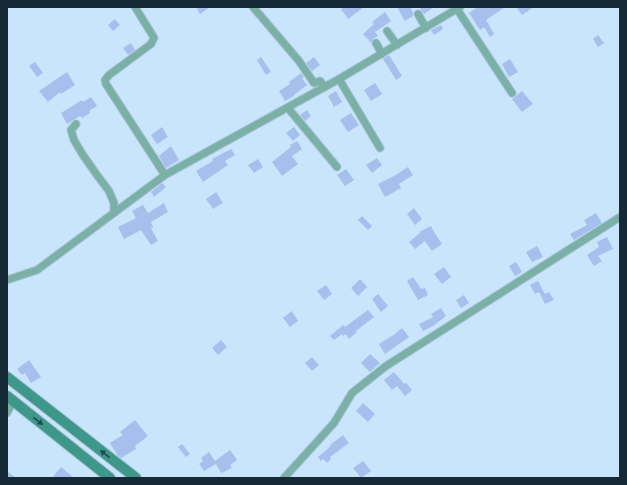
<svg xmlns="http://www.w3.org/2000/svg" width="627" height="485" viewBox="0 0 627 485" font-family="'DejaVu Sans',sans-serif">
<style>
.building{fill:#a5c0ed}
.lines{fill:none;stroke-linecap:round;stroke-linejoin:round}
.minor-casing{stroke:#a9c3d8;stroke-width:9}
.secondary-casing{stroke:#a9c3d8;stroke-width:12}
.minor{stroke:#7ab0a5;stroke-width:7}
.secondary{stroke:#3d9889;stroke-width:10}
.oneway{fill:#224a4f}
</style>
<rect width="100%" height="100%" fill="#c9e5fb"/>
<path class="building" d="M200 7H210L200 14 197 9Z
M344 7H364L348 19 341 9Z
M400 7H410L413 12V16L405 21 398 9Z
M423 7H434L424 14 420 9Z
M478 7H505L486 20 494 34 490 37 484 27 480 30 469 13Z
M516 7H534L522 15Z
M385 12 391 21 375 32 378 36 373 39 371 43 363 34 374 24 372 22Z
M115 19 120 25 113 31 108 25Z
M441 25 443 29 434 35 431 30Z
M598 35 604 43 598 47 593 39Z
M131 43 135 50 128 55 123 48Z
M389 55 402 76 396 80 383 59Z
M261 57 271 72 266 75 257 60Z
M314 57 320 65 312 71 306 63Z
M510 59 518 72 509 77 502 64Z
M35 62 43 73 37 77 29 66Z
M67 72 75 85 61 94 60 92 48 102 39 91Z
M301 73 304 77 302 78 307 85 294 95V96L285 101 279 91 290 84 289 82Z
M375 83 382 94 371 101 364 90Z
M336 91 342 102 334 107 328 96Z
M522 91 533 104 522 112 512 99Z
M91 97 97 106 89 111 90 113 82 118 80 116 67 124 61 113 82 100 83 102Z
M307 110 311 116 305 121 300 115Z
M351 113 359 125 348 132 340 120Z
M162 127 168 137 157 144 151 135Z
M294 127 300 135 293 141 286 133Z
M297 141 302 149 292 156 298 164 282 176 272 162 291 147 290 145Z
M171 146 179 160 166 168 159 156Z
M231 149 235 155 225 161 228 165 203 182 196 171 213 161 212 159Z
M377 158 382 165 372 173 366 165Z
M258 159 263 167 254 173 248 165Z
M408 167 413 175 399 184 401 188 385 197 378 184 394 176Z
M346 169 354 180 345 186 337 175Z
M162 183 166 187 154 197 151 192Z
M216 192 223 203 213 209 206 199Z
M164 203 168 212 151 222 153 227 151 228 158 241 151 245 141 230 124 239 118 227 136 218 132 211 143 205 148 213Z
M414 208 422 219 415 225 407 214Z
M596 213 602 223 574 240 570 234 587 225 584 220Z
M362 216 372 226 368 230 358 220Z
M431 226 434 232 442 244 432 251 425 241 415 249 409 242 420 233 419 232Z
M607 237 613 249 598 256 602 261 594 266 587 255 599 247 597 242Z
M537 246 543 257 532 262 526 252Z
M516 262 522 272 515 276 509 266Z
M444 267 451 277 442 284 434 274Z
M413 277 421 289 425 288 428 295 418 300 407 281Z
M360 279 367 287 358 296 351 288Z
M538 281 545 294 549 292 554 300 545 304 539 292 535 294 530 285Z
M326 285 332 294 324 300 317 291Z
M378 294 388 306 381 312 372 299Z
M464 295 469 303 461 308 456 300Z
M441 308 446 316 433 326 423 331 419 324 433 317 431 314Z
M368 310 374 317 356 331 357 332 349 339 346 334 343 336 342 334 334 340 330 336 343 325 345 327Z
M292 311 298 321 290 327 283 318Z
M402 328 409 337 385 354 379 344 395 334Z
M221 340 227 347 218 355 212 348Z
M370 354 380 363 370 372 361 363Z
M312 357 319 365 312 371 305 363Z
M29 360 41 377 31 383 25 373 22 375 17 369Z
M394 372 404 384 406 383 412 390 405 396 397 386 392 390 384 380Z
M363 403 375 414 368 422 356 411Z
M135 420 148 436 135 446 136 449 121 458 118 456 110 443 123 435 120 432Z
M343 435 349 443 330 457 331 459 327 463 323 459 321 461 318 457 331 446 330 445Z
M182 444 190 454 186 457 178 447Z
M230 450 237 460 230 465 232 468 221 473 216 464 204 471 199 464 203 461 201 458 209 452 215 461Z
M363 461 371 471 361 478 353 468Z
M61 467 74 478H52Z
M7 471 16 478H7Z"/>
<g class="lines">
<g class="minor-casing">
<path id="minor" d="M135 7 153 36 154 38 151 44 109 75 105 80 106 84 165 175
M253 7 299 61 314 83 320 81 325 87
M457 9 512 93
M418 14 426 28
M387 31 397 45
M376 43 382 54
M339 79 380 148
M288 108 337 167
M76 124 71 130 74 140 83 155 97 175 109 191 114 203V213
M7 280 37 270 165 175 339 79 460 7
M7 413 13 401
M284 478 334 423 352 393 386 366 620 217"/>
</g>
<g class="secondary-casing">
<path id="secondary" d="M7 377 136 478
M7 396 110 478"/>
</g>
<use href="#minor" class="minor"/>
<use href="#secondary" class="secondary"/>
</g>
<defs><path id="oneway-solid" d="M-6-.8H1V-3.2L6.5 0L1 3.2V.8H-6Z"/></defs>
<g class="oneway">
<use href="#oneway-solid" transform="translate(38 421) rotate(38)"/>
<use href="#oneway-solid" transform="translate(105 454) rotate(-142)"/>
</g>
<rect width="627" height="485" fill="none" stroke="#162936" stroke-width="16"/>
</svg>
